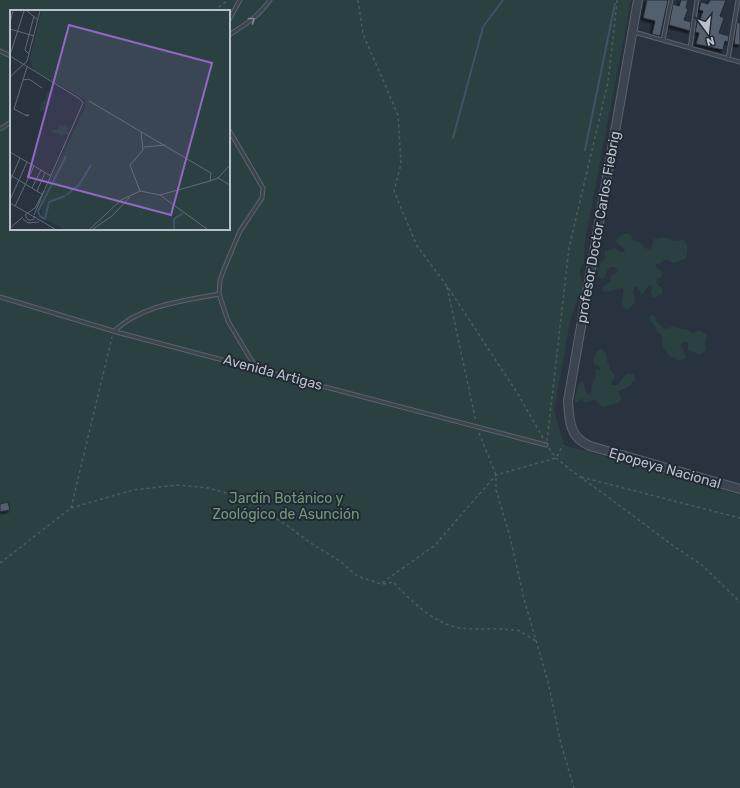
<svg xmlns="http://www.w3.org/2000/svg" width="740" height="788" viewBox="0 0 740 788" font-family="Rubik,sans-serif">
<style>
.green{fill:#2b4141;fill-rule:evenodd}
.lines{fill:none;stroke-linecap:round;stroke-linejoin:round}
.stream{stroke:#3f5267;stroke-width:2}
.building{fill:#535e6d;stroke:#232c36;filter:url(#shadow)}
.service-casing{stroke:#5a636d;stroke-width:5}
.tertiary-casing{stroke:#5a636d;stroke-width:10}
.path{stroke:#4a5d5f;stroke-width:1.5;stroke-dasharray:3 3;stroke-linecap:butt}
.service{stroke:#3c454f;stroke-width:3}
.tertiary{stroke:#3c454f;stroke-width:8}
.oneway{stroke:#808993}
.labels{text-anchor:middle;stroke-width:4;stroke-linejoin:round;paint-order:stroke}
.street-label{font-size:14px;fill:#b8c0ca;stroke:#212a34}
.park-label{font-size:14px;fill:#719978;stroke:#212a34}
.inset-river{fill:none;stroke:#3f5267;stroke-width:2}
.inset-road{fill:none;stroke:#626b77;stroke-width:1}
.view{fill:#9367c3;fill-opacity:0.15;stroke:#9367c3;stroke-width:2}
.inset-edge{fill:none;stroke:#b8c0ca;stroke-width:2}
</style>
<defs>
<filter id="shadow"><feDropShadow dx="-2" dy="2" stdDeviation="1" flood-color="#0009"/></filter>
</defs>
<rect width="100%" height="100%" fill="#28333f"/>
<path class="green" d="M0 0H631L585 241 584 262 580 269V273L583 287V291L578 297 571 317 554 410 564 445 740 495V788H0ZM11 11H229V229H11Z
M624 234H628L631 235 633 240 638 242 644 246 643 248 650 249 651 248 654 239 664 237 675 241 684 240C688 245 689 253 685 259L674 263 668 260H664L661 263 656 264C655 268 657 270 661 270L662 272 661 277 657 279 656 283 658 285 662 288V293L661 295 654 297H652L651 292 653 287 651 285H649L642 295 637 287H635L633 291 636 302 627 310C617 305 625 297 623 288 616 288 609 293 603 291V287L610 282 611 276 617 272V270L615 267H611L608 269 603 279H601L598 276V274L600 264 602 261 606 258 604 254 605 251 615 248 619 252H625L624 248 618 244 616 241 617 238Z
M652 315 655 317 657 323 660 324 663 328 667 329C672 325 676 328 682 329 684 330 686 329 688 330L691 332 694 333 699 330 706 334 707 335 705 341 706 350 700 355 694 352 688 351V343L685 341 682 343 681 346 686 356V358L679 361 673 357 669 356 663 347 662 343V335L657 332C657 331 656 329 655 327 653 322 648 322 650 316Z
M601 349C605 351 608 357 607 361L609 365 610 370 615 375C614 379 610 380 612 385H618C622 379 626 370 634 375L635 379 630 386 619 391V394L622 399 618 403 603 407C600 405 599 403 596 401 593 398 589 403 584 403L582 398 579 401 574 403 575 397 579 383 582 381 583 382 587 394 589 395 591 393 592 385 595 378 596 369 599 370 600 368 599 366 594 364 593 360 596 352Z"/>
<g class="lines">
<path class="stream" d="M453 138 483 27 503 0
M585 150 615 4"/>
</g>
<path class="building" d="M647 0H668L660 36 652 34 655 21 643 18Z
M681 0H688L686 8 688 9 684 20 691 22 690 31 669 25 673 4 679 6Z
M710 0H726L720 16 724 18 719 33 729 36 728 42 725 41 723 50 696 44 699 33 695 32 697 23V22H699L703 11 699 10 701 2 708 4Z
M737 22 740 23V45L734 44Z
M8 502 10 510 0 512V504Z"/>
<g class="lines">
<g class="service-casing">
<path id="service" d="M229 20 240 0
M634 32 740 62
M229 35C246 24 258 17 270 0
M663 40 671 0
M690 48 697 0
M0 51 11 56
M728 59 738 0
M0 129 11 122
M229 130 263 188 262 198 240 231 224 269 220 280 219 294 228 321 250 358 258 369
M0 297 120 333 546 445
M114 331C142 305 183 301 219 294"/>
</g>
<g class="tertiary-casing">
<path id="tertiary" d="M638 0 568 401C569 414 569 430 579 439 582 442 586 444 590 446L740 489"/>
</g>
<path class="path" d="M358 0 363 34 398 115 401 164 394 191 417 246 447 286 518 394 543 438
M214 11 228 0
M447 287 476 422
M479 433 496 475V490L510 537 524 599 548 682 561 744 574 788
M547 441 569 248 608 82 617 2V0
M549 448 556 458 572 471 608 497 675 547 703 566 740 602
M581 477 740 518
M71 508 112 337
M0 563 71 508 133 490 178 485 209 488 244 498 285 524 312 544 340 561 357 576 381 584 397 572 410 563 434 546 496 475 556 458 563 445
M383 584 393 582C410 600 432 621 455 627 474 631 492 627 511 630 514 630 517 630 520 631 525 634 531 638 536 641"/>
<use href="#service" class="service"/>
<use href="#tertiary" class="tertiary"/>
</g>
<defs><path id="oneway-chevron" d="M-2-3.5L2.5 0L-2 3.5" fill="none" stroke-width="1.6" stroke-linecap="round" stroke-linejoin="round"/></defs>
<use class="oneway" href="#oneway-chevron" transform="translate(252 20) rotate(-38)"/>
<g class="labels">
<g class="street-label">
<text transform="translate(598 227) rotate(-80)" y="5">profesor Doctor Carlos Fiebrig</text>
<text transform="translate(273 372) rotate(15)" y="5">Avenida Artigas</text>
<text transform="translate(665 468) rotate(16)" y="5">Epopeya Nacional</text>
</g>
<g class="park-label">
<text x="286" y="503">Jardín Botánico y<tspan x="286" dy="16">Zoológico de Asunción</tspan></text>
</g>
</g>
<g transform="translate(10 10)">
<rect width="220" height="220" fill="#28333f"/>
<path d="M32 1H220V219H54L33 208 29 193 75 98V90L24 60 21 53 20 47ZM42 81 35 99 30 102 31 91 35 90 37 82ZM56 113V117L60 118 56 121H60L58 125 54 124 52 128 49 123H42V120H48L49 114 53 117Z" fill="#2b4141"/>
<path class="inset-river" d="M43 172 56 146M42 174 28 201 30 206 35 209 39 192 55 186M56 185 69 175 81 155M164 219V209L173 203"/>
<path class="inset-road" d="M17 1 28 10M0 13 3 1M0 19 24 26M19 44 15 40 24 6M0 45 14 1M0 46 70 89 73 93 34 181M0 67 17 51 30 1M13 70 19 69 32 78M79 91 201 163 200 171 208 168 220 175M15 105H19L17 106 4 99 17 57M131 122 133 140 120 155 130 181 150 185 200 171M134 137 156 135M0 142 41 166M0 165 32 184M208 168 220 155M0 171 10 148M22 178 31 160M27 181 35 163M150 185 197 219M0 190 17 152M0 193 45 219M5 196 24 156M19 202 25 198 34 181 24 205M19 202 15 205 18 210H23L25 206M13 209 18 213 29 212M0 218 13 207M80 219 111 190 130 181M83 219 102 206 120 187"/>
<path class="view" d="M59 15 202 53 161 205 18 167Z"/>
<rect width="220" height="220" class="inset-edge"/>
</g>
<g transform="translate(708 32) rotate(165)" stroke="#212a34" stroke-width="3" paint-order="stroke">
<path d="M0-3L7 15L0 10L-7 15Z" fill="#b8c0ca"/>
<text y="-6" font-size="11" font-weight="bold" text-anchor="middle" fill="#b8c0ca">N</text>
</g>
</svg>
